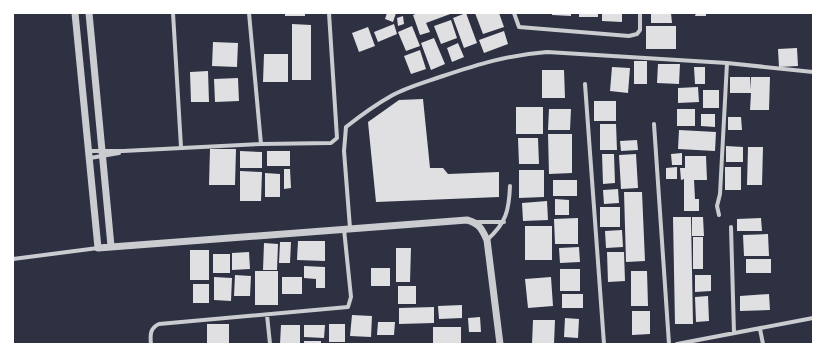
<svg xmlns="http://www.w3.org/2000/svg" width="826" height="357" viewBox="0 0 826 357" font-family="Lato,sans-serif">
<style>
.building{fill:#e0e0e3}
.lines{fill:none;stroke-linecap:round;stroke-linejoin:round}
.minor{stroke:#caccd0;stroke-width:4}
.tertiary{stroke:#caccd0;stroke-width:7}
</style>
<rect width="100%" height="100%" fill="#2d3142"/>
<path class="building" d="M285 13H305V16H285Z
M387 13H396L393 22 385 19Z
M418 13H453L426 23 430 32 420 35 413 15Z
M466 13 477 43 464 48 453 18Z
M475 13H499L504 27 483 34Z
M552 13H571V16L552 15Z
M579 13H598V17H579Z
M602 13H622V22L602 21Z
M651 13H671L672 23H651Z
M696 13H706V16H695Z
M403 16 404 24 398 26 397 18Z
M451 20 457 38 441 44 434 26Z
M292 24 311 25V80H292Z
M394 24 397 34 378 42 374 32Z
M412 26 420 46 406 51 398 32Z
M646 26H676V49H646Z
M368 27 375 46 359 52 352 33Z
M504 31 508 44 484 53 479 40Z
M434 38 445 64 431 70 421 43Z
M213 42 238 43 237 67 212 66Z
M458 43 464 57 452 62 447 48Z
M797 48 798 66 779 67 778 49Z
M420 50 426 69 411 74 404 56Z
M264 54H288V82H263Z
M634 61H647V84H634Z
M658 64H680L679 84 657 83Z
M612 67 630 68 628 93 610 91Z
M694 67H705V84H695Z
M542 70H564L565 98H542Z
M208 71 209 102H191L190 72Z
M730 77H750L751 90V77H770L769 110H750L751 93H730Z
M238 78 239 101 215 102 214 79Z
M698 87 699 102 678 103V88Z
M703 90H719V108H703Z
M423 99 430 168H443L448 174 499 172V197L376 202 368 122 399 100Z
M594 101H616V121H594Z
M516 107H543V134H516Z
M549 109H571L570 130H548Z
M677 109H695V126H677Z
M701 114H715V127L701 126Z
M728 117H741L742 130H728Z
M600 124H616L617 150H600Z
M679 130 716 132 715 151 678 149Z
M548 134H572V173L549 174Z
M518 138H538L539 164H519Z
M637 140 638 150 621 151 620 141Z
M726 146 743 147V162H726Z
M748 147H763L762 185H747Z
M210 149H236L235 185H209Z
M240 151 262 152V168H240Z
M267 151H290V166H267Z
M682 153V165H672L671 154Z
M602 154H614L615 183 603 184Z
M636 154 638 188 621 189 619 155Z
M685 156H706L707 180H694L695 199H699V211H684V179L681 180 680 168H685Z
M677 167V179H666V168Z
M725 167H741V190H725Z
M284 169H290L291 188 284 189Z
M519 170H544V197L519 198Z
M240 171 262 172 261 201H240Z
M265 173 280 174V197H265Z
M553 180H577V196H553Z
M618 189 619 203 604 204 603 190Z
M624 192H642L645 261 626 262Z
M555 199 569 200V215H555Z
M547 201 548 220 523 221 522 203Z
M600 207H620V227H600Z
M673 217H691L693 324H675Z
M692 217H703L704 236H692Z
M578 218V244H555L554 219Z
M761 218 762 231H737V219Z
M525 226H552V260H525Z
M622 230 623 247 606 248 605 231Z
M768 234 769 256H744L743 235Z
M693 237H703V269H693Z
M298 241H325V261L297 260Z
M280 242H291L290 263H279Z
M264 243 278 244 277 270H263Z
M579 247 580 262 560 263 559 248Z
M396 248H411L410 282H396Z
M190 250H209V280H190Z
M249 252 250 269 232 270V253Z
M607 252H624L625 281 608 282Z
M213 254H230V273H213Z
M746 259H771V273H746Z
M304 266 325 267V288H316V279L304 278Z
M371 268H390V286H371Z
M560 269H580V291H560Z
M255 271H278V305H255Z
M631 271H647L648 306H631Z
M235 275 251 276 250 296H234Z
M695 275H711V291L695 292Z
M214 277 232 278 231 301 214 300Z
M282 277H302V294H282Z
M551 277 553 306 528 308 525 279Z
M193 284H209V303H193Z
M398 286H416V304H398Z
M562 294H583V308H562Z
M769 294 770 310 740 311V296Z
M708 296 709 321 696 322 695 297Z
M462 305V318L439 319 438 306Z
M434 307V323L399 324V308Z
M632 311H650V334L632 335Z
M352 315 372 316 371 337 350 336Z
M480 317 481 332H469L468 318Z
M565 318 579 319 578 338 564 337Z
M533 320H555L554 344H532Z
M378 322H395L394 335H377Z
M207 324H229V344H207Z
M329 324H345V342H329Z
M281 325H300V344H280Z
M304 325H325L324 338 304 337Z
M433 327H461V344H433Z
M304 341H321V344H304Z"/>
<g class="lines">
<path class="minor" d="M173 13 181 147
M249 13 261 144
M514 13 519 27 629 36 637 34 640 30V13
M585 84 604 344
M654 124 669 344
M89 151H123L261 144 331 143 337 138 329 13
M90 158 119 153
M719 215 717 206 720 194 727 63
M476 222H504
M731 227 734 333
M350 228 344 151 346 127C360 116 375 105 391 96 407 87 426 82 443 76 479 64 508 55 547 52L727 63 813 72
M487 240C506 223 509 211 510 186
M13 259 98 248
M267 315 270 344
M760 329 763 344
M151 344C150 335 150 328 159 324L348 307 351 297 344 229
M677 344 813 318"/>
<path class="tertiary" d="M75 13 98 248 467 220C479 223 482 229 487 240L500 344
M89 13 111 246"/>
</g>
<rect width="826" height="357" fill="none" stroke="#ffffff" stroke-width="28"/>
</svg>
